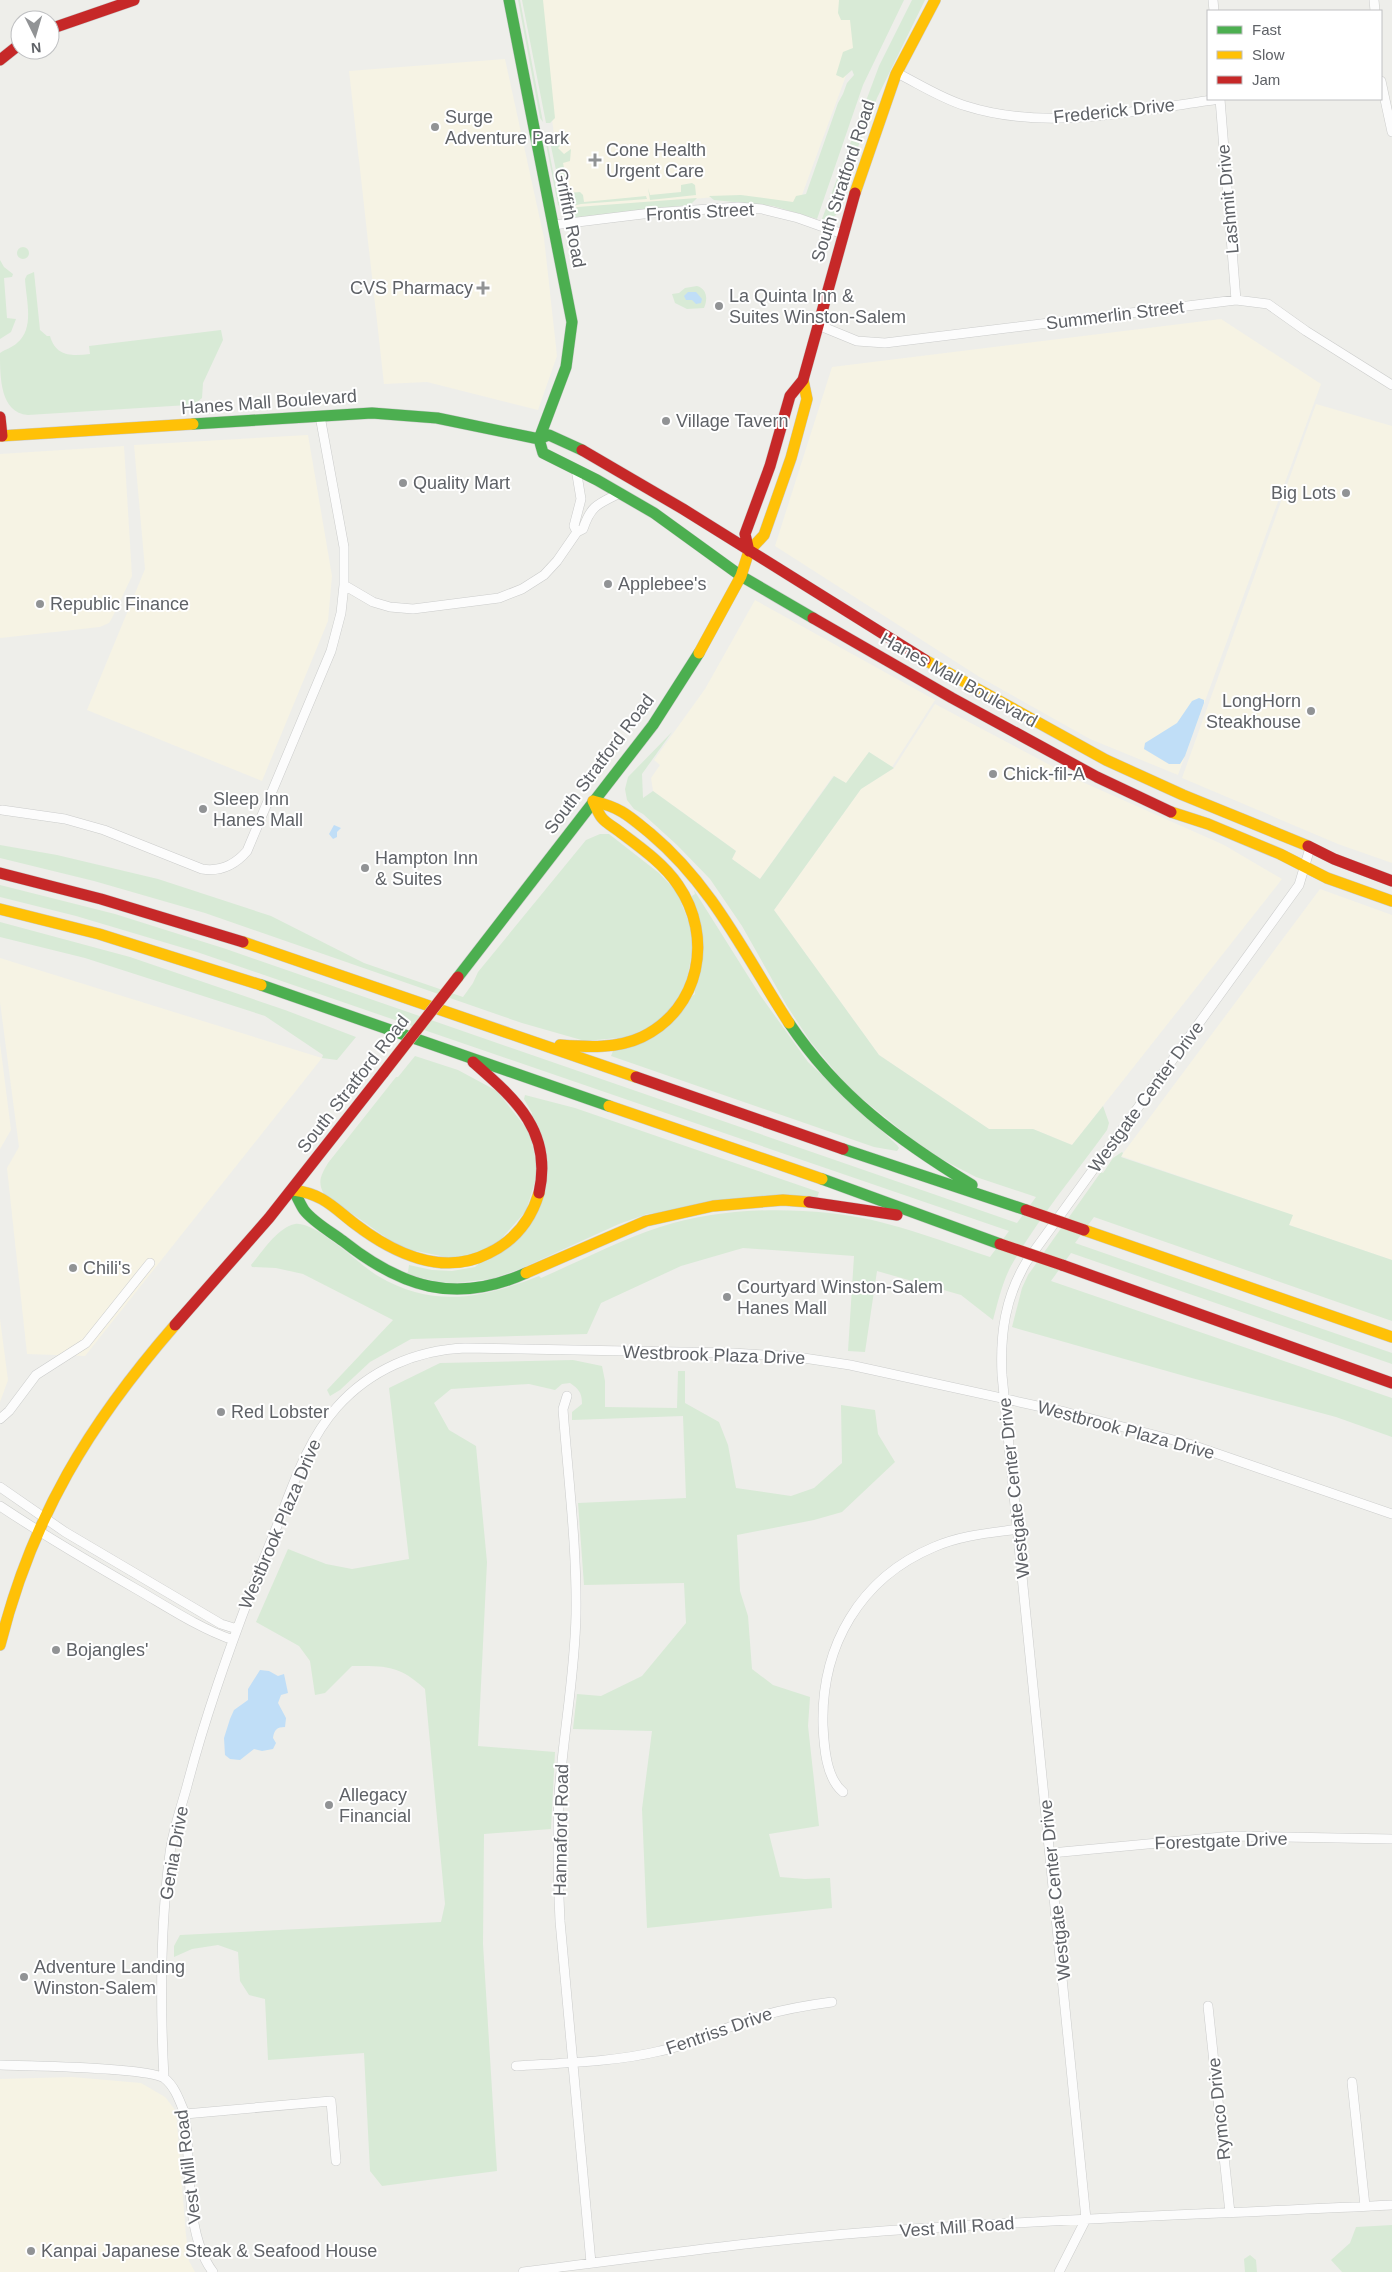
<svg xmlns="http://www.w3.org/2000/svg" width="1392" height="2272" viewBox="0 0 1392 2272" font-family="Arial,sans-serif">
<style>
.commercial{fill:#f6f3e4}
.green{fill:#d8ead6}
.water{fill:#c0def7}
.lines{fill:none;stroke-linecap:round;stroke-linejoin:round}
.street-casing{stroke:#cbcccb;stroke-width:10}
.fast-casing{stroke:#cacaca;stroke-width:12}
.slow-casing{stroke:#cacaca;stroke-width:12}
.jam-casing{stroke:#cacaca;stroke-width:12}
.street{stroke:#fcfcfc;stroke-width:9}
.fast{stroke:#4caf50;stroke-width:11}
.slow{stroke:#ffc107;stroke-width:11}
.jam{stroke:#c62828;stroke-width:11}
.jam-bridge-casing{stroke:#d5ceb9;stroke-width:12;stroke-linecap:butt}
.jam-bridge{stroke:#c62828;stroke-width:11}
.poi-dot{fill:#919395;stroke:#fff;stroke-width:2}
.labels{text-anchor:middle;stroke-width:4;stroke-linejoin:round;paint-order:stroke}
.street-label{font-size:18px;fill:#5f6267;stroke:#fff}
.poi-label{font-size:18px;fill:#5f6267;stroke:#fff;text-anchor:start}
</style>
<rect width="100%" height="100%" fill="#eeeeea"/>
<path class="commercial" d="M536 0H882L854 54 799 203 725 196 579 210 569 205 555 142Z
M505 59 544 238 557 356 538 410 427 382 384 384 349 71Z
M1221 319 1321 384 1178 775 1090 739 978 676 775 546 832 367Z
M1316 404 1392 426V863L1338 844 1182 778Z
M308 435 332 576 328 621 262 781 87 710 145 569 134 445Z
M124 446 132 576 112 618 109 623 100 627 0 638V454Z
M755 600 935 700 892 767 869 752 846 783 833 776 760 879 732 859 736 851 653 791 651 778 660 765 654 760 705 689Z
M935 704 1078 780 1224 845 1282 879 1072 1145 1033 1129H989L879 1055 774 910 861 789 894 768Z
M1320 889 1392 915V1260L1289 1225 1292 1215 1121 1156Z
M0 958 322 1058 85 1356 27 1354 7 1168 19 1147 0 1002Z
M0 1043 11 1130 0 1149Z
M0 1319 8 1380 0 1402Z
M72 2077 141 2083 165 2097 176 2111 186 2235 189 2261 195 2272H0V2079Z"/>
<path class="green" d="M518 0H520L543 122 540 118Z
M522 0H543L555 118 550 123H546Z
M839 0H904L863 85 817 219 773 206 714 200 709 196 741 195 793 202 796 196 806 194 838 103 843 94 847 83 854 75 852 70 843 78 836 75 843 52 853 48 850 20H841L838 13Z
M912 0H925L877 98 860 141 836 215 830 219H822L879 66Z
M559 135 567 139 558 148 564 154 571 149 570 161 563 163 569 193 580 192 583 195 584 202 646 196 647 199 581 204 564 208 549 137Z
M547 140 559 203 561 207 558 205 546 144Z
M692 183 695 185 696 195 650 200 648 188 650 195 681 192V185Z
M697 198 690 205 580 217H570L568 214 577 207Z
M17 253a6 6 0 1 1 12 0a6 6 0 1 1-12 0Z
M0 260 4 267 13 274 12 277 4 278 7 318 16 319 11 332 0 339Z
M34 272 40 330 47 336H50C56 357 72 356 90 354L89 346 221 330 223 340 203 383 202 398 196 403 188 405 28 415C0 413 0 377 0 353 5 349 12 348 17 343 35 328 26 300 25 279L27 275Z
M697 286C707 289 708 299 704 308L687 309 675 303 672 294 679 293 685 288Z
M672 732 642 774 643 798 653 791 736 851 732 859 760 879 834 776 846 783 869 752 894 768 861 789 774 910 879 1055 989 1129H1033L1072 1145 1103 1106 1109 1123 1107 1130C1076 1173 1037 1220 1011 1266 1002 1283 998 1302 993 1320L961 1295 877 1271 865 1352 848 1351 854 1256 743 1248 681 1266 601 1303 587 1334 411 1339 370 1362 340 1390 330 1396 327 1390 393 1320 303 1274 276 1268 252 1267 251 1265C263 1251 277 1228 295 1224 316 1221 359 1265 378 1276 434 1309 483 1298 539 1276L541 1278C580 1261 618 1241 660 1227 713 1210 773 1207 829 1213 884 1218 938 1240 990 1257L1009 1231 197 952 76 916 0 897V885L115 914 226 949 1017 1223 1036 1197 976 1177 928 1152 849 1088 810 1041 787 1006 742 926 710 879 677 845 643 814 634 809 627 800 625 789 628 777Z
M600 834H609L659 873 677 892 695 938 685 989 660 1021 628 1037 585 1041 522 1023 205 913 94 881 0 858V845L57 855 158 879 271 916 364 963 463 997 473 983 478 972 586 840Z
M694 890 760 995 808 1062 897 1145 899 1148 897 1151 874 1147 611 1056 613 1051 695 994 692 896 695 894Z
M0 922 130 957 285 1010 356 1037 337 1060 322 1058 323 1055 265 1016 85 958 0 937Z
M415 1056 458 1070 497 1091 530 1133 538 1172 526 1211 494 1247 456 1259 401 1248 324 1194C317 1182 321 1175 328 1163L396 1077H398Z
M525 1095 575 1108 819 1192 817 1198 647 1214 619 1224 520 1269 491 1279 447 1284 405 1274 408 1272 409 1265 432 1270 452 1271 475 1267 540 1206 532 1113 524 1099Z
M1122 1152 1123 1153 1121 1157 1293 1215 1289 1225 1392 1260V1321L1094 1217 1075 1243 1392 1353V1364L1071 1253 1051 1281 1392 1398V1437L1336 1417 1188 1377 1012 1327 1022 1288 1028 1275 1101 1172 1103 1173 1113 1158Z
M573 1360 602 1366 605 1381V1407L677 1408 678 1371H685V1403L719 1422 728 1445 736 1488 791 1496 814 1488 842 1463 841 1405 875 1410 878 1434 895 1462 842 1512 814 1520 737 1535 740 1591 748 1616 752 1669 773 1685 810 1697 808 1726 819 1826 769 1834 780 1877 805 1879 830 1878 832 1908 647 1928 642 1809 652 1731 573 1729 577 1694 601 1696 642 1676 686 1623 684 1583 584 1585 578 1503 686 1498 683 1416 572 1420V1412L582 1404C582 1393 579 1389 570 1383L562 1384 555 1390 529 1384 451 1389 434 1403 449 1430 476 1446 487 1562 478 1746 555 1752 551 1829 484 1834 483 1944 497 2171 382 2186 370 2171 364 2053 268 2060 265 1999 249 1995 240 1981 238 1952 218 1945 192 1949 174 1957V1946L180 1935 441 1922 445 1904 425 1689C399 1665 386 1666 352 1666L325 1693 315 1695 310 1661 299 1646 256 1622 288 1549 326 1564 352 1569 409 1559 389 1388 440 1363Z
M1392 2225V2272H1342L1331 2260 1350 2243 1356 2227Z
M1250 2255 1256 2260 1257 2272H1245L1244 2259Z"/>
<path class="water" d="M688 292H696L702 299 701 303 696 304 692 300H686L684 296Z
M1199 698 1204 700V703L1185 756 1180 764H1169L1144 749 1145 743 1177 723 1192 701Z
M334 825 341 828 337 832V837L333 839 329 834Z
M260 1670 269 1671 278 1676 284 1674 288 1693 281 1695 278 1703 286 1718 285 1727C277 1727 274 1730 273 1738L276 1743 273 1749 262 1751 254 1749 240 1760 230 1759 225 1755 224 1738 230 1719 234 1710 248 1700V1689Z"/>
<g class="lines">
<g class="street-casing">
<path id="street" d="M1213 0 1214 11
M1374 0 1375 11
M897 73C919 84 942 99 966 106 1047 132 1137 110 1220 99
M1381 81 1392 132
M1220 99 1236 300
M553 225 651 213 738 207 762 209 798 218 843 234
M818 325 857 341 885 343 1236 300 1268 304 1306 331 1392 385
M576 469 581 499 574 526 577 532
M344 585 373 602 390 607 413 609 499 598 522 589 544 575 557 561 577 532 583 529C591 505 598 504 620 493
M2 810 65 819 104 830 202 869C221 872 235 865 247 851L331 651 341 613 344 585V547L320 416
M567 1396 563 1409C568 1477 577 1545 576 1614 575 1675 563 1735 559 1795 557 1837 558 1879 560 1921L591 2263
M0 1419 9 1411 36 1375 86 1343 150 1263
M0 1487 65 1532 221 1624 237 1629
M0 1506C45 1536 91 1563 138 1590 169 1608 199 1628 233 1640
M843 1792C826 1778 824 1747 823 1725 821 1646 860 1578 934 1547 961 1535 990 1533 1019 1529
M1051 1853 1233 1836 1392 1839
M1208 2006 1230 2213
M0 2065C28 2066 146 2067 164 2078 175 2086 180 2102 185 2114 191 2161 184 2234 213 2272
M516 2066C564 2063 614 2062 660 2051 689 2045 715 2032 743 2022 772 2011 801 2006 832 2002
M164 2078C160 2003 160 1927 170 1853 173 1830 181 1808 187 1786 209 1701 240 1618 273 1536 291 1492 305 1443 337 1407 370 1370 416 1350 465 1348L733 1353 797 1357 850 1365 1065 1412 1189 1444 1392 1514
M1352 2082 1365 2206
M185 2114 331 2101 336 2161
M1086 2219 1002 1375C1000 1334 1005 1297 1027 1261L1299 885 1310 848
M523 2272C639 2257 755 2241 871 2232 1045 2219 1218 2214 1392 2205
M1059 2272 1086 2219"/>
</g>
<g class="fast-casing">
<path id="fast" d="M509 0 572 322 566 367 539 439
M193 424 372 413 437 418 539 439 549 435 582 450
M539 439 543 453 597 480 654 513 741 576 813 618
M458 977 653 725 699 653
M261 985 609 1106
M789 1023C838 1096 898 1140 972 1185
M843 1149 1026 1210
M822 1179 1000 1244
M293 1190C297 1196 300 1204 304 1210 313 1222 331 1232 343 1241 401 1287 455 1305 526 1273"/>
</g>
<g class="slow-casing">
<path id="slow" d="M855 193 896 74 935 0
M0 436 193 424
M699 653 741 576 749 551 764 535 791 458 807 399 803 380
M925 660 1106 760 1183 795 1308 846
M593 801C622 808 629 816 651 834 713 886 746 957 789 1023
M1171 812 1208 824 1280 854 1327 878 1392 901
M0 909 99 934 261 985
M243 942 636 1077
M560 1045C587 1047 617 1049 642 1037 700 1009 714 937 678 885 664 864 640 847 620 832 614 827 607 824 602 818 598 813 596 807 593 801
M609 1106 822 1179
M293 1190C323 1194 333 1207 355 1224 393 1253 443 1277 489 1253 514 1241 531 1220 539 1193
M1084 1230 1392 1337
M526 1273 646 1221 713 1206 783 1200 809 1202
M0 1645C32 1517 89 1424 175 1325"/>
</g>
<g class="jam-casing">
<path id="jam" d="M50 29 134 0
M0 60 20 44
M0 417 2 436
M582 450 683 509 925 660
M749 551 745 534 770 466 790 396 803 380 855 193
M813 618 952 698 1097 777 1171 812
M1308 846 1334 859 1392 881
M0 873 101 899 243 942
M473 1062C515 1099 553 1131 539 1193
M636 1077 843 1149
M809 1202 897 1215
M1062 1265 1392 1383
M175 1325 269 1218 384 1072"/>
</g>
<use href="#street" class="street"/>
<use href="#fast" class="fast"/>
<use href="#slow" class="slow"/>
<use href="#jam" class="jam"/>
<g class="jam-bridge-casing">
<path id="jam-bridge" d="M384 1072 458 977
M1026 1210 1084 1230
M1000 1244 1062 1265"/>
</g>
<use href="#jam-bridge" class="jam-bridge"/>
</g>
<g class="poi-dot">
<circle cx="435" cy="127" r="5"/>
<path d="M592.5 152.5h5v5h5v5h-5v5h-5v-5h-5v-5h5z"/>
<path d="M480.5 280.5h5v5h5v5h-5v5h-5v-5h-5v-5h5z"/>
<circle cx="719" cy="306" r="5"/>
<circle cx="666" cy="421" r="5"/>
<circle cx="403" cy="483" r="5"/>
<circle cx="1346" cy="493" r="5"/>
<circle cx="608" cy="584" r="5"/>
<circle cx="40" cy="604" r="5"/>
<circle cx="1311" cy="711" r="5"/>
<circle cx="993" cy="774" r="5"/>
<circle cx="203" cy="809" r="5"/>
<circle cx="365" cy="868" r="5"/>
<circle cx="73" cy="1268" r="5"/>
<circle cx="727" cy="1297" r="5"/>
<circle cx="221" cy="1412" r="5"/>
<circle cx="56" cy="1650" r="5"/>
<circle cx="329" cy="1805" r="5"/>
<circle cx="24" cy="1977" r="5"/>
<circle cx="31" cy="2251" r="5"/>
</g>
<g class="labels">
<g class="street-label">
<text transform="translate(1114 111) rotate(-6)" y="6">Frederick Drive</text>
<text transform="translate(843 181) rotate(-72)" y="6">South Stratford Road</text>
<text transform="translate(1228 199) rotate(-95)" y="6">Lashmit Drive</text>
<text transform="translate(700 212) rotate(-3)" y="6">Frontis Street</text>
<text transform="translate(570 218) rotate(79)" y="6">Griffith Road</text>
<text transform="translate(1115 315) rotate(-7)" y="6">Summerlin Street</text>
<text transform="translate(269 402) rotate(-4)" y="6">Hanes Mall Boulevard</text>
<text transform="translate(959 680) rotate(29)" y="6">Hanes Mall Boulevard</text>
<text transform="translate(599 764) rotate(-53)" y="6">South Stratford Road</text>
<text transform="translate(353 1084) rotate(-52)" y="6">South Stratford Road</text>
<text transform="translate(1146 1097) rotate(-54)" y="6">Westgate Center Drive</text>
<text transform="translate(714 1355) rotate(2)" y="6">Westbrook Plaza Drive</text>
<text transform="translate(1126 1430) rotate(15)" y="6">Westbrook Plaza Drive</text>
<text transform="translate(1014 1488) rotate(-96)" y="6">Westgate Center Drive</text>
<text transform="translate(280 1524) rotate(-67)" y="6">Westbrook Plaza Drive</text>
<text transform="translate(561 1830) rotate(-89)" y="6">Hannaford Road</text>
<text transform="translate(1221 1841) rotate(-2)" y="6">Forestgate Drive</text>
<text transform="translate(174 1853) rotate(-80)" y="6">Genia Drive</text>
<text transform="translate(1055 1890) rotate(-96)" y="6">Westgate Center Drive</text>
<text transform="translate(719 2031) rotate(-19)" y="6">Fentriss Drive</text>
<text transform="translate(1219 2109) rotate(-96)" y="6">Rymco Drive</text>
<text transform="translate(188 2167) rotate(-97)" y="6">Vest Mill Road</text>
<text transform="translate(957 2227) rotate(-4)" y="6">Vest Mill Road</text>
</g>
<g class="poi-label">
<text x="445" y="123">Surge<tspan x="445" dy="21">Adventure Park</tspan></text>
<text x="606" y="156">Cone Health<tspan x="606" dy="21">Urgent Care</tspan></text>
<text x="473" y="294" text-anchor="end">CVS Pharmacy</text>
<text x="729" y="302">La Quinta Inn &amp;<tspan x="729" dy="21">Suites Winston-Salem</tspan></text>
<text x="676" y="427">Village Tavern</text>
<text x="413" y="489">Quality Mart</text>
<text x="1336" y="499" text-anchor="end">Big Lots</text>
<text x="618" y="590">Applebee's</text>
<text x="50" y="610">Republic Finance</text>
<text x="1301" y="707" text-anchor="end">LongHorn<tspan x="1301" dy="21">Steakhouse</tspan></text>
<text x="1003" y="780">Chick-fil-A</text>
<text x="213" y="805">Sleep Inn<tspan x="213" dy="21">Hanes Mall</tspan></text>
<text x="375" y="864">Hampton Inn<tspan x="375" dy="21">&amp; Suites</tspan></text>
<text x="83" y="1274">Chili's</text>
<text x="737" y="1293">Courtyard Winston-Salem<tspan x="737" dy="21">Hanes Mall</tspan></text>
<text x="231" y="1418">Red Lobster</text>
<text x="66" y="1656">Bojangles'</text>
<text x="339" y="1801">Allegacy<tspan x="339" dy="21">Financial</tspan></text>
<text x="34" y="1973">Adventure Landing<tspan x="34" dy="21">Winston-Salem</tspan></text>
<text x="41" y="2257">Kanpai Japanese Steak &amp; Seafood House</text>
</g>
</g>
<rect x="1207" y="10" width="175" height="90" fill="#ffffff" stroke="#bfc0c2"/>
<rect x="1217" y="26" width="25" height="8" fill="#4caf50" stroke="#bfc0c2"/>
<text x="1252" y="35" font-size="15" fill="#5f6267">Fast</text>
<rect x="1217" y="51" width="25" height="8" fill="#ffc107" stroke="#bfc0c2"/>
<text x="1252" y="60" font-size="15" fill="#5f6267">Slow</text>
<rect x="1217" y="76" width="25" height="8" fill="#c62828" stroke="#bfc0c2"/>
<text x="1252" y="85" font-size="15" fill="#5f6267">Jam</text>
<g transform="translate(35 35) rotate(175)"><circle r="24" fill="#ffffff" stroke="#bfc0c2"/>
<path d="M0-4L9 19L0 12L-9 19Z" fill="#919395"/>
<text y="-8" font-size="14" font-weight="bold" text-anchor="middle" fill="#5f6267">N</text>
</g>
</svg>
